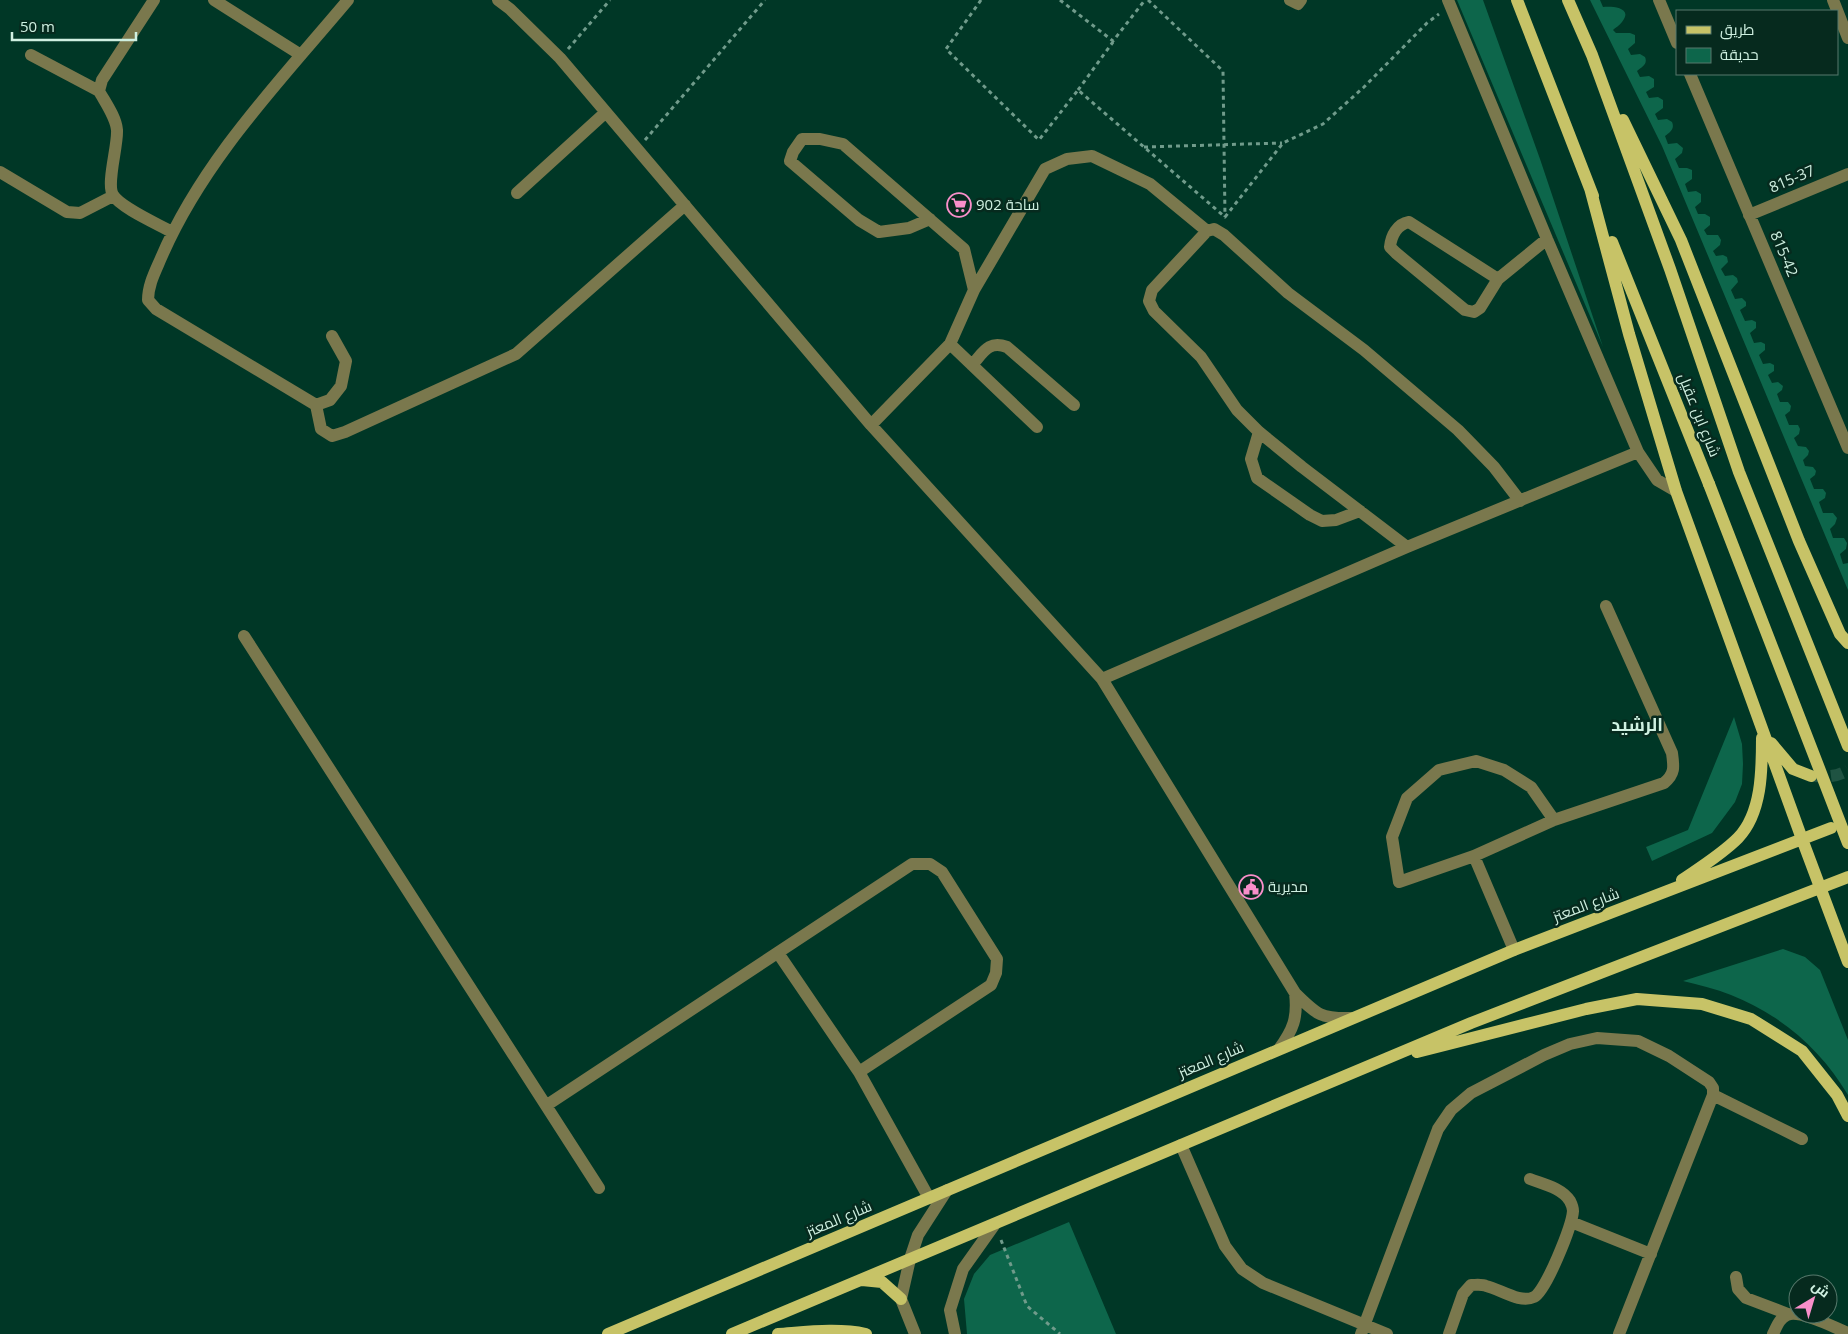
<svg xmlns="http://www.w3.org/2000/svg" width="1848" height="1334" viewBox="0 0 1848 1334" font-family="'Open Sans',Cairo,sans-serif">
<style>
.green{fill:#0d664b}
.lines{fill:none;stroke-linecap:round;stroke-linejoin:round}
.major-tunnel{stroke:#1f5342;stroke-width:12;stroke-dasharray:12 6;stroke-linecap:butt}
.path{stroke:#709b8b;stroke-width:3;stroke-dasharray:4 4;stroke-linecap:butt}
.minor{stroke:#7a784d;stroke-width:12}
.major{stroke:#c7c367;stroke-width:12}
.major-bridge{stroke:#c7c367;stroke-width:12}
.labels{text-anchor:middle;stroke-width:5;stroke-linejoin:round;paint-order:stroke}
.street-label{font-size:15px;fill:#cff0e1;stroke:#062a1e}
.poi-label{font-size:15px;fill:#cff0e1;stroke:#062a1e;text-anchor:start}
.quarter-label{font-size:18px;font-weight:bold;fill:#cff0e1;stroke:#062a1e}
</style>
<rect width="100%" height="100%" fill="#003726"/>
<path class="green" d="M1457 0H1483L1540 159 1603 347Z
M1590 0H1600L1603 7C1611 6 1634 7 1622 22 1620 25 1615 28 1613 30L1616 33H1630L1635 35V43L1628 49 1631 55 1640 54 1645 57C1648 64 1642 67 1637 71L1640 77 1649 76 1654 79V87L1646 92 1649 98 1658 97 1663 100V108L1655 114 1658 120 1667 119 1672 122C1675 129 1670 132 1665 136L1668 144 1677 143 1683 148 1682 153 1675 159 1679 168H1687L1692 170V179L1685 184 1688 192 1696 191 1701 194V202L1695 207 1698 214H1705L1710 217V225L1704 230 1707 235H1718L1721 240 1720 245 1713 251 1716 256 1723 255 1727 257 1728 262 1721 269 1725 276 1733 275 1737 278 1738 282 1731 290 1735 299 1742 298 1746 302V306L1740 310 1745 321 1752 320 1756 322V328L1750 333 1754 343 1761 342 1765 344V350L1759 355 1763 364 1770 363 1774 365V371L1768 375 1772 383 1778 382 1783 386 1782 390 1777 394 1780 402H1788L1791 406 1790 411 1785 415 1789 425H1798L1800 429 1799 434 1794 438 1798 446 1806 447 1809 451 1808 455 1803 460 1805 466 1813 467 1816 471 1815 475 1810 479 1814 489H1823L1826 493 1825 498 1819 502 1823 513H1833L1837 518 1835 524 1830 529 1833 538H1844L1847 543 1846 549 1840 554 1843 564 1848 563V590L1662 146Z
M1734 717 1742 744 1743 764 1742 784 1735 802 1712 833 1652 861 1646 847 1688 830Z
M1783 949 1805 957 1820 970 1848 1040V1095C1821 1049 1781 1015 1731 995 1716 989 1699 985 1683 981Z
M1069 1222 1116 1334H967L964 1299 974 1274 990 1255Z"/>
<g class="lines">
<path class="major-tunnel" d="M1813 776C1826 777 1837 777 1848 770"/>
<path class="path" d="M981 0 946 49 1039 140 1078 90 1225 217 1283 143 1323 124 1364 87 1427 23 1439 14
M1060 0 1113 41 1145 0
M1148 0 1223 71 1225 217
M568 49 610 0
M1078 90 1113 42
M645 140 765 0
M1144 147 1282 143
M1001 1240 1027 1306 1060 1334"/>
<path class="minor" d="M154 0 102 80 99 91C105 102 116 117 117 130 118 146 106 184 113 195 121 208 158 224 172 232
M214 0 301 55
M498 0 510 9 560 58 871 425 1102 679 1295 993C1317 1015 1321 1019 1352 1018
M1290 0 1298 4 1301 0
M1448 0 1547 239 1638 452 1657 480 1676 491
M1659 0 1677 43
M1833 0 1848 38
M31 55 99 91
M1690 74 1848 448
M0 172 67 212 80 213 113 196
M517 193 606 112
M1749 215 1848 174
M1498 279 1480 308 1474 312 1465 310 1396 253 1390 247C1391 236 1397 224 1409 222L1498 279 1547 239
M974 290 1045 169 1067 159 1092 156 1150 184 1207 231
M332 336 346 361 341 386 330 400 316 405 156 309 148 300C148 285 155 272 161 258 203 160 280 81 348 0
M950 344 1037 427
M972 365C983 353 988 340 1007 347L1074 405
M316 405 321 429 332 436 345 432 516 354 685 205
M871 425 950 344 974 290 964 249 843 144 820 139H802L793 152 790 161 859 220 879 232 909 228 930 219
M1259 432 1251 459 1257 478 1310 515 1322 521 1336 520 1360 511
M1407 547 1302 467 1259 432 1237 410 1201 357 1154 311 1149 301 1152 290 1207 231 1214 229 1224 235 1288 293 1364 350 1458 430 1494 467 1520 501
M244 636 599 1188
M1102 679 1407 547 1638 452
M1476 761 1504 770 1531 787 1554 820 1474 856 1399 882 1392 837 1407 798 1439 770Z
M1554 820 1664 783C1675 774 1674 767 1672 753L1606 606
M1474 856 1514 950
M778 953 859 1072 929 1198
M1279 1049C1293 1030 1298 1018 1295 993
M1713 1095 1802 1139
M547 1105 912 864H930L942 872 997 959 996 973 991 985 859 1072
M1181 1145 1225 1246 1242 1269 1263 1283 1387 1334
M1571 1222 1651 1254
M1736 1277 1738 1289 1746 1298 1788 1314
M915 1334 901 1299 910 1259 918 1235 947 1190
M955 1334 950 1310 963 1269 995 1224
M1361 1334 1438 1129 1451 1110 1471 1093 1544 1055 1570 1044 1597 1038 1638 1041 1669 1056 1709 1082 1713 1088V1095L1619 1334
M1449 1334 1463 1294 1471 1285C1476 1285 1482 1284 1486 1286 1500 1289 1520 1304 1534 1297 1546 1291 1572 1226 1573 1211 1573 1208 1571 1203 1570 1201 1562 1188 1543 1184 1530 1179
M1773 1334C1777 1326 1779 1319 1787 1315 1800 1309 1835 1328 1848 1333"/>
<path class="major" d="M1517 0 1593 196
M1568 0 1592 55 1670 269 1739 472 1848 746
M1623 120 1681 240 1799 541 1840 634 1848 643
M1590 188 1629 334 1676 491 1802 839 1848 962
M1612 242 1709 484
M1771 743 1793 769 1811 776
M1682 880C1701 867 1722 854 1738 838 1762 813 1762 770 1762 738
M1417 1052 1586 1009 1637 999 1702 1004 1751 1019 1802 1051 1837 1095 1848 1116
M862 1280 882 1282 901 1299
M608 1334 1514 950 1831 828
M732 1334 1471 1023 1848 877
M778 1334C807 1332 838 1328 866 1334"/>
<path class="major-bridge" d="M1709 484 1848 843"/>
</g>
<defs>
<g id="supermarket-ring" transform="scale(1.25)"><circle r="9.5" fill="#062a1e" stroke="#f98fca" stroke-width="1.5"/><path d="M-6-5.5h2.5l.6 2H6L4.5 2H-2.5L-4.4-4H-6ZM-1.5 3.2a1.3 1.3 0 1 0 .1 0ZM3 3.2a1.3 1.3 0 1 0 .1 0Z" fill="#f98fca"/></g>
<g id="civic-ring" transform="scale(1.25)"><circle r="9.5" fill="#062a1e" stroke="#f98fca" stroke-width="1.5"/><path d="M-.6-6.5H3V-4.5H.6V-3L4-1V1h2V6H-6V1h2V-1L-.6-3ZM-1.2 2.5V6h2.4V2.5Z" fill="#f98fca"/></g>
</defs>
<g fill-rule="evenodd">
<use href="#supermarket-ring" x="959" y="205"/>
<use href="#civic-ring" x="1251" y="887"/>
</g>
<g class="labels">
<g class="street-label">
<text transform="translate(1792 179) rotate(-23)" y="5">815-37</text>
<text transform="translate(1784 254) rotate(67)" y="5">815-42</text>
<text transform="translate(1699 415) rotate(68)" y="5">شارع ابن عقيل</text>
<text transform="translate(1586 905) rotate(-21)" y="5">شارع المعتز</text>
<text transform="translate(1211 1060) rotate(-23)" y="5">شارع المعتز</text>
<text transform="translate(839 1219) rotate(-23)" y="5">شارع المعتز</text>
</g>
<g class="poi-label">
<text x="976" y="210">ساحة 902</text>
<text x="1268" y="892">مديرية</text>
</g>
<g class="quarter-label">
<text x="1637" y="731">الرشيد</text>
</g>
</g>
<rect x="1676" y="10" width="162" height="65" fill="#062a1e" stroke="#56796c"/>
<rect x="1686" y="26" width="25" height="8" fill="#c7c367" stroke="#56796c"/>
<text x="1720" y="35" font-size="15" fill="#cff0e1">طريق</text>
<rect x="1686" y="48" width="25" height="15" fill="#0d664b" stroke="#56796c"/>
<text x="1720" y="60" font-size="15" fill="#cff0e1">حديقة</text>
<g transform="translate(1813 1299) rotate(38)"><circle r="24" fill="#062a1e" stroke="#56796c"/>
<path d="M0-4L9 19L0 12L-9 19Z" fill="#f98fca"/>
<text y="-8" font-size="14" font-weight="bold" text-anchor="middle" fill="#cff0e1">ش</text>
</g>
<path d="M12 32v8h124v-8" fill="none" stroke="#cff0e1" stroke-width="2.5"/>
<text x="20" y="32" font-size="15" fill="#cff0e1" stroke="#062a1e" stroke-width="4" paint-order="stroke">50 m</text>
</svg>
